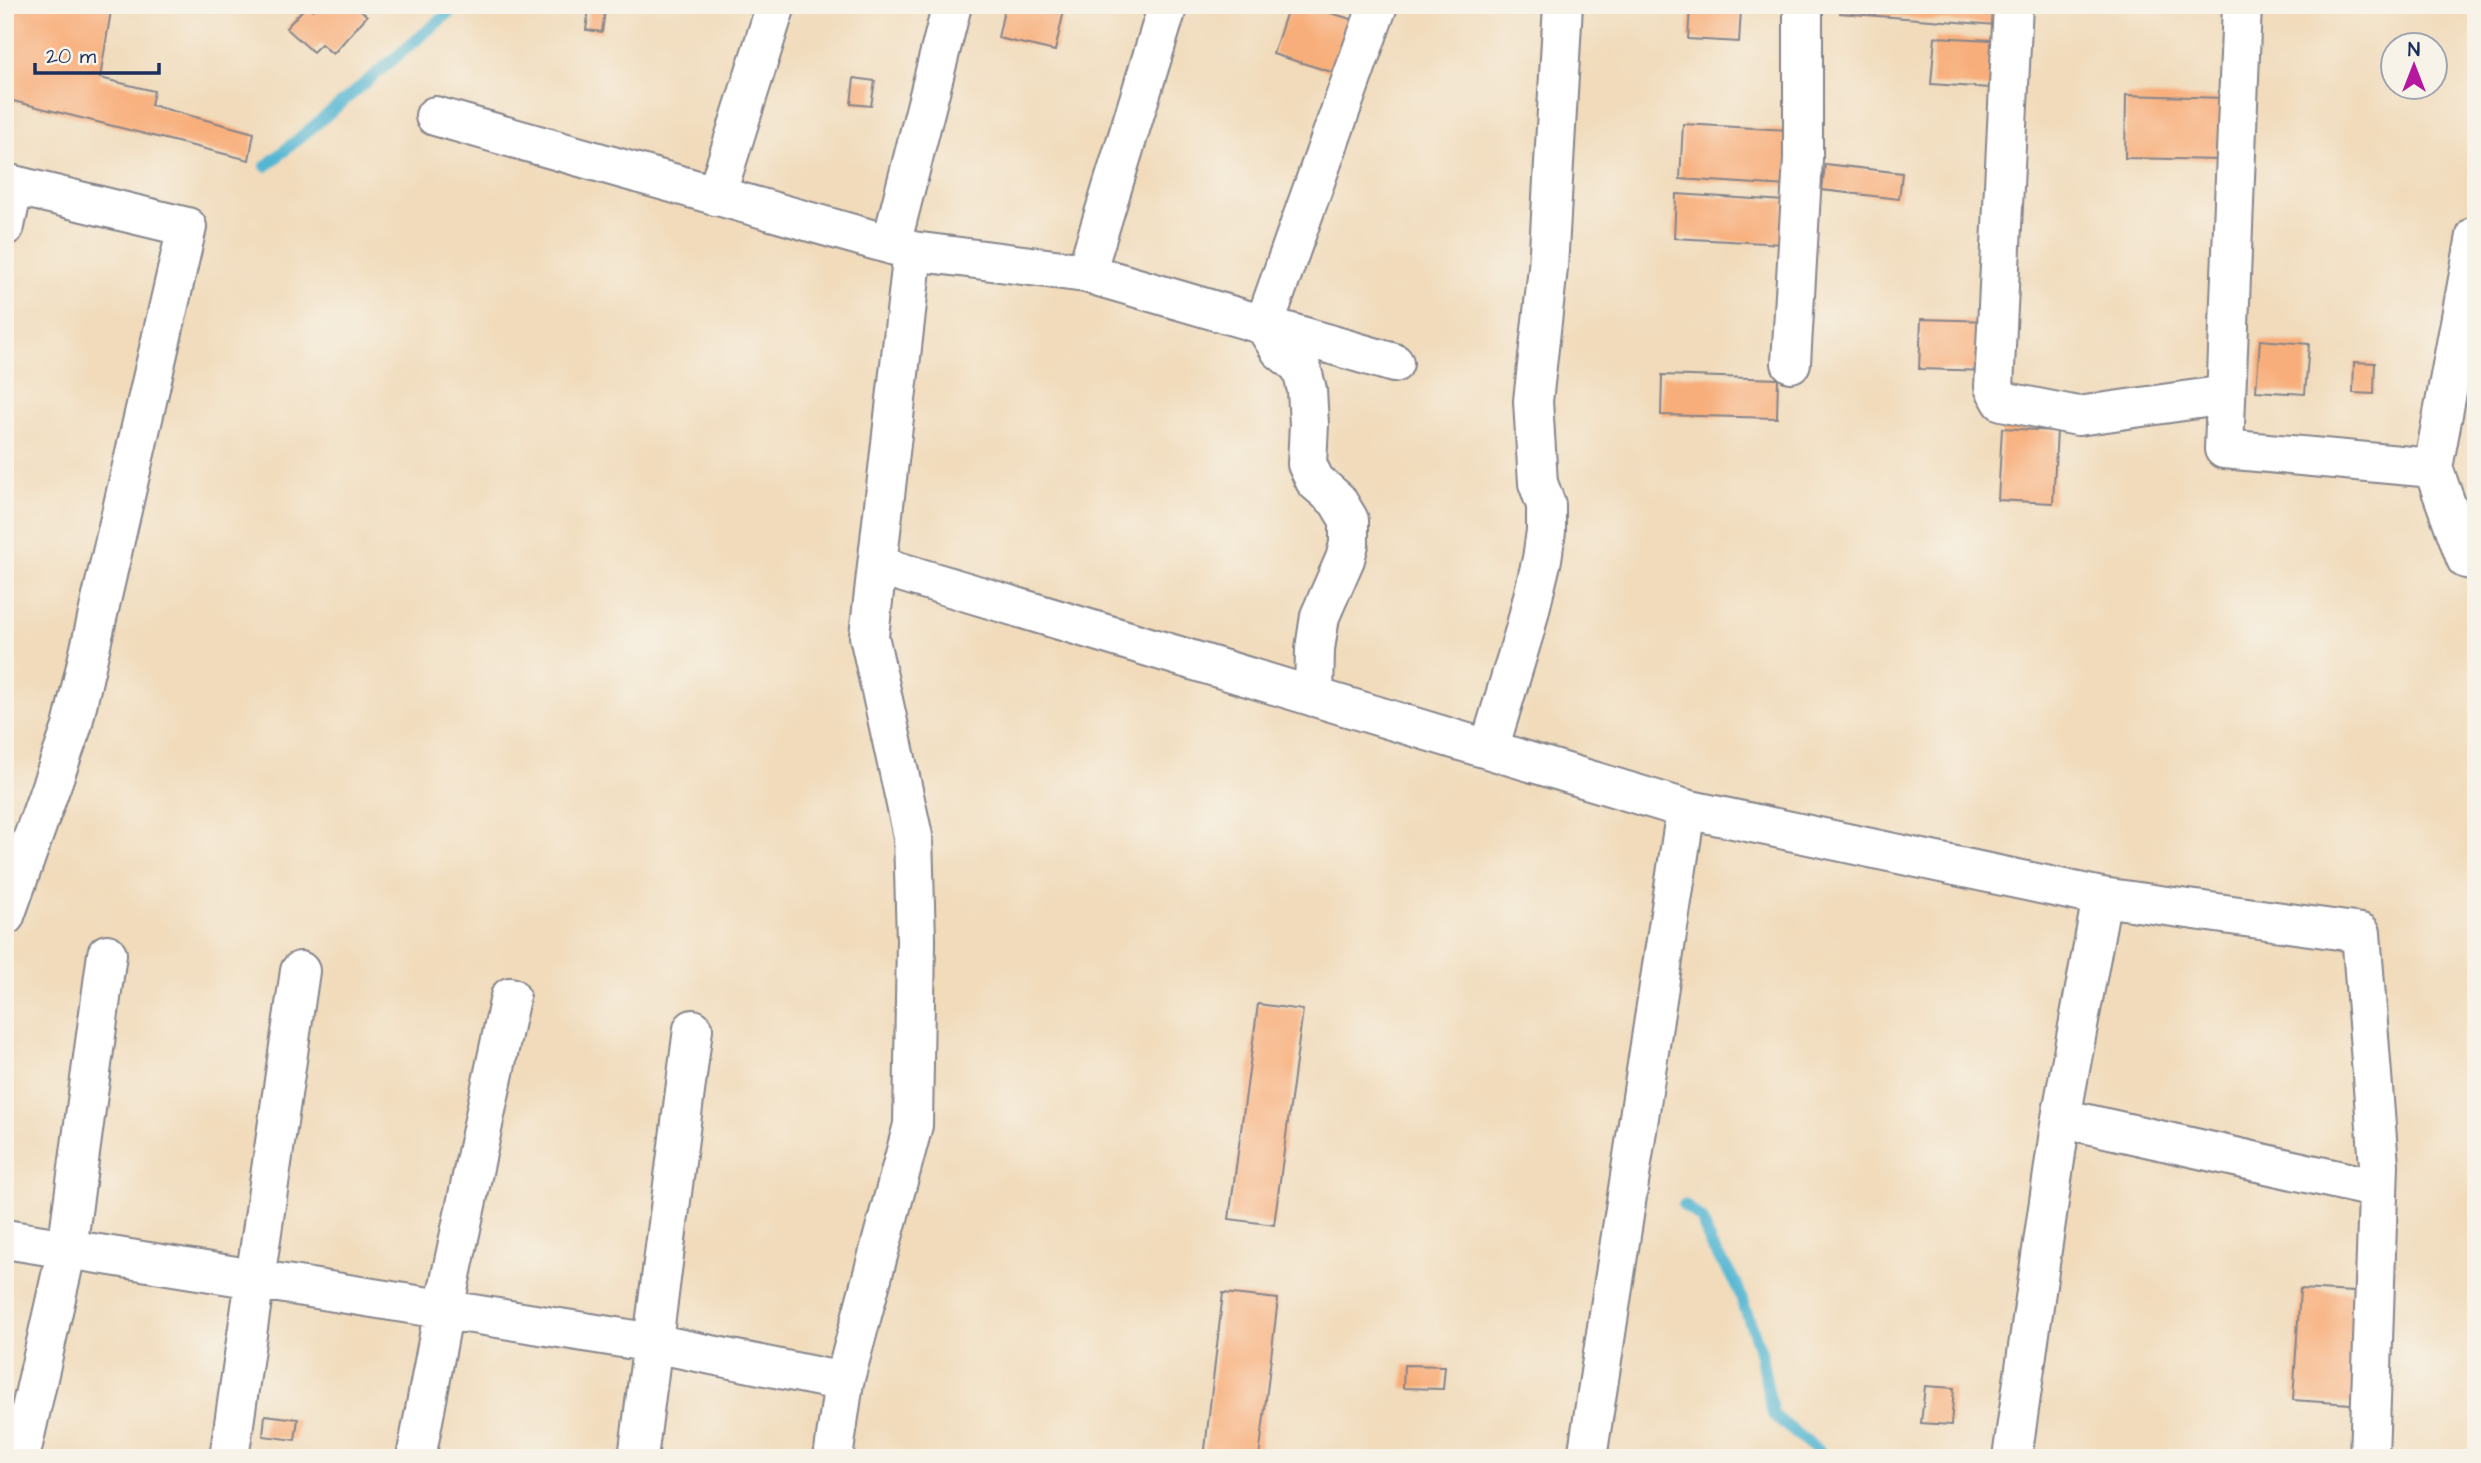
<svg xmlns="http://www.w3.org/2000/svg" width="2481" height="1463" viewBox="0 0 2481 1463" font-family="'Architects Daughter',sans-serif">
<style>
.lines{fill:none;stroke-linecap:round;stroke-linejoin:round}
.stream{stroke:#53b6d2;stroke-width:12}
.building{fill:#f8ae7a}
.minor-casing{stroke:#86858c;stroke-width:42}
.minor{stroke:#fff;stroke-width:38}
</style>
<rect width="100%" height="100%" fill="#f7f3e8"/>
<filter id="ink" filterUnits="userSpaceOnUse"><feTurbulence type="fractalNoise" baseFrequency=".0143" numOctaves="2"/><feDisplacementMap in="SourceGraphic" scale="14" xChannelSelector="R" yChannelSelector="G"/><feConvolveMatrix kernelMatrix="1 2 1 2 8 2 1 2 1" color-interpolation-filters="sRGB"/></filter>
<filter id="wash" filterUnits="userSpaceOnUse"><feTurbulence type="fractalNoise" baseFrequency=".00686" numOctaves="4" result="noise"/><feDisplacementMap in="SourceGraphic" scale="28" xChannelSelector="R" yChannelSelector="G"/><feGaussianBlur stdDeviation="1.57" result="paint"/><feColorMatrix in="noise" values="0 0 0 0 0 0 0 0 0 0 0 0 0 0 0 0 0 1.4 0 .05"/><feComposite in="paint" operator="in"/></filter>
<g filter="url(#wash)">
<rect width="100%" height="100%" fill="#f1dbbb"/>
<g class="lines">
<path class="stream" d="M266 166 458 5
M1684 1205 1702 1219 1711 1246 1736 1283 1759 1347 1773 1415 1827 1458"/>
</g>
<g id="blocks">
<path class="building" d="M5 5H112L100 78 154 91 151 105 254 133 249 160 5 99Z
M307 5 313 10 317 5H356L367 16 333 54 321 44 313 52 286 28Z
M1005 5 1065 6 1055 51 998 38Z
M1289 5H1304L1354 20 1338 74 1273 54Z
M1841 5H2010L2009 26 1840 13Z
M1690 7 1741 10 1739 42 1688 39Z
M589 9 605 11 602 32 586 30Z
M1935 37 2008 41 2005 89 1931 84Z
M854 78 875 81 871 106 851 104Z
M2126 95 2224 98 2222 160 2125 158Z
M1683 124 1790 130 1787 186 1680 179Z
M1825 164 1902 173 1899 199 1822 190Z
M1676 194 1785 201 1783 244 1674 238Z
M1921 319 1992 321 1990 371 1919 369Z
M2260 340 2309 344 2305 394 2256 391Z
M2354 362 2375 363 2374 394 2353 393Z
M1662 375 1778 379 1777 418 1661 415Z
M2002 428 2057 431 2053 503 1998 500Z
M1258 1004 1303 1010 1274 1225 1229 1219Z
M2300 1289 2372 1293 2365 1405 2293 1400Z
M1223 1293 1278 1299 1259 1458H1204Z
M1404 1365 1445 1366 1443 1389 1403 1388Z
M1925 1386 1954 1388 1951 1425 1921 1423Z
M265 1415 298 1419 295 1440 263 1436Z
M463 1452 486 1453V1458H462Z"/>
</g>
</g>
<g filter="url(#ink)">
<use href="#blocks" fill-opacity="0" stroke="#86858c" stroke-width="2"/>
<g class="lines">
<g class="minor-casing">
<path id="minor" d="M2013 5 1994 387 2002 401 2078 416 2226 395
M2242 5 2224 449 2433 468
M435 116 913 251 1086 273 1394 363
M5 183 187 227 72 727 5 916
M716 196 776 5
M5 226 14 185
M2476 236 2433 468 2466 559 2476 560
M891 245 952 5
M1086 273 1168 5
M1791 363 1803 159V5
M877 565 1686 809 2102 897 2361 933 2379 1165 2369 1458
M1314 697 1315 649 1320 616 1345 559 1349 544V520L1337 500 1315 481 1307 464 1309 424 1307 390 1301 367 1280 350 1264 325 1378 5
M1489 749 1525 630 1542 559 1546 531V505L1538 483 1533 401 1548 268 1563 5
M2061 1118 2378 1189
M5 1239 653 1343 844 1382
M20 1458 67 1249 107 954
M229 1458 300 971
M416 1458 444 1309 510 997
M638 1458 693 1029
M833 1458 844 1382 913 1125 916 940 913 836 869 636 913 251
M1587 1458 1686 809
M2012 1458 2061 1118 2102 897"/>
</g>
<use href="#minor" class="minor"/>
</g>
</g>
<rect width="2481" height="1463" fill="none" stroke="#f7f3e8" stroke-width="28"/>
<g transform="translate(2414 66)"><circle r="33" fill="#f7f3e8" stroke="#9fa5b1" stroke-width="2"/>
<path d="M0-5L12 26L0 18L-12 26Z" fill="#b5179e"/>
<text y="-10" font-size="19" font-weight="bold" text-anchor="middle" fill="#1b2f5e">N</text>
</g>
<path d="M35 63v10h124v-10" fill="none" stroke="#1b2f5e" stroke-width="3.5"/>
<text x="46" y="63" font-size="21" fill="#1b2f5e" stroke="#f7f3e8" stroke-width="5" paint-order="stroke">20 m</text>
</svg>
